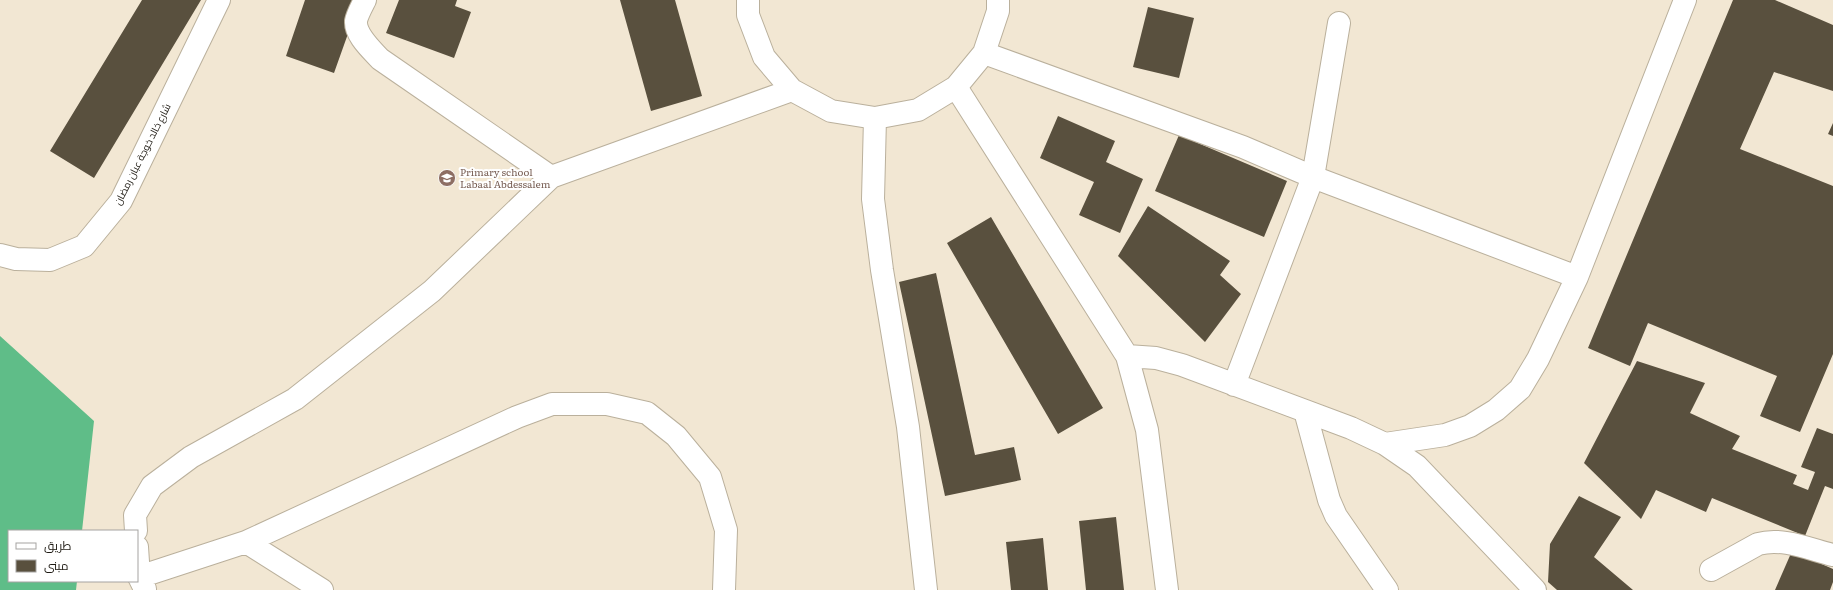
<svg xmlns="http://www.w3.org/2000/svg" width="1833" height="590" viewBox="0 0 1833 590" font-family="Literata,Cairo,serif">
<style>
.forest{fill:#5fbd88}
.building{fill:#59503e}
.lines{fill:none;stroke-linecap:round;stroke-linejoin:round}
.minor-casing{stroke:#bab09c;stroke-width:24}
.minor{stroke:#fff;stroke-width:22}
.labels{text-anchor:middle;stroke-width:4;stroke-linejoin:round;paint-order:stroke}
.street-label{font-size:10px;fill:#1e1a13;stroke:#fff}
.education-label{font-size:10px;fill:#785e54;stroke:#fff;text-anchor:start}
</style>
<rect width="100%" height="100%" fill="#f2e7d3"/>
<path class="forest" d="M0 336 94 421 82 531H9V581H77L76 590H0Z"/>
<path class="building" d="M142 0H201L94 178 50 151Z
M305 0H360L334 73 286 56Z
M399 0H457L455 6 471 12 454 58 386 33Z
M620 0H675L702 96 651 111Z
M1733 0H1775L1833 25V91L1774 72 1740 149 1833 186V354L1800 432 1760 416 1777 376 1648 323 1630 366 1588 348Z
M1148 7 1194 18 1179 78 1133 67Z
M1058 116 1115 141 1106 162 1143 179 1120 233 1079 215 1094 182 1040 158Z
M1833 123V136L1828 134Z
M1179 135 1287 181 1264 237 1155 191Z
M1148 206 1230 261 1220 275 1241 294 1205 342 1118 256Z
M991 217 1103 408 1058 434 947 243Z
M936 273 975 455 1014 447 1021 480 945 496 899 282Z
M1637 361 1705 383 1690 413 1740 436 1732 449 1797 475 1793 484 1808 490 1815 472 1801 467 1817 428 1833 434V489L1825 486 1805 536 1712 498 1706 512 1656 490 1641 519 1584 463Z
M1579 496 1621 517 1594 557 1633 590H1557L1548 582 1550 544Z
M1116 517 1124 590H1086L1079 521Z
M1043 538 1048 590H1011L1006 542Z
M1792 551 1833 569V582L1830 590H1775Z"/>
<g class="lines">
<g class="minor-casing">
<path id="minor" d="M365 0C362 6 357 15 356 21 355 35 371 49 380 59L551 177
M748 0V15L764 57 792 90 831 111 875 118 918 110 956 87 984 53 998 11V0
M984 53 1243 147 1313 177 1577 277
M956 87 1127 356 1147 430 1167 590
M875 118 873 199 882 270 908 427 926 590
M0 255 16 259 50 260 84 246 121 201 219 0
M1127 356 1156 358 1182 365 1351 428 1385 444 1417 466 1535 590
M1234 385 1313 177 1339 23
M1305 411 1329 500 1336 516 1387 590
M1385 444 1445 435 1470 426 1496 410 1520 389 1538 359 1577 277 1685 0
M136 531 135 515 152 486 191 457 295 399 432 291 551 177 792 90
M246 542 322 590
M137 547 139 577 145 589
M1711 570 1758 544C1782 537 1809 549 1833 555
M139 577 246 542 517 417 552 404H607L647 413 676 436 710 477 726 530 724 590"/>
</g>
<use href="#minor" class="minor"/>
</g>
<defs>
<g id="school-disc" transform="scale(0.9)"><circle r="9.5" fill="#8d6e63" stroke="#fff"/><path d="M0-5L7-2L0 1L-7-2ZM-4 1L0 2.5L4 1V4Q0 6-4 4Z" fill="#fff"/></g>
</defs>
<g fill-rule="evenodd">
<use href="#school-disc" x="447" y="178"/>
</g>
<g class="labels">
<g class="street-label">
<text transform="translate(142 154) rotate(-63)" y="4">شارع خالد خوجة عبان رمضان</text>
</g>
<g class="education-label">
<text x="460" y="176">Primary school<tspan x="460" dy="12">Labaal Abdessalem</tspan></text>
</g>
</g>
<rect x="8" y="530" width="130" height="52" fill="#ffffff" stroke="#a5a3a1"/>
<rect x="16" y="543" width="20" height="6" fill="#ffffff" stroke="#a5a3a1"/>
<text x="44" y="550" font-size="12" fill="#1e1a13">طريق</text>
<rect x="16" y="560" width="20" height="12" fill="#59503e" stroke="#a5a3a1"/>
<text x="44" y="570" font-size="12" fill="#1e1a13">مبنى</text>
</svg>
